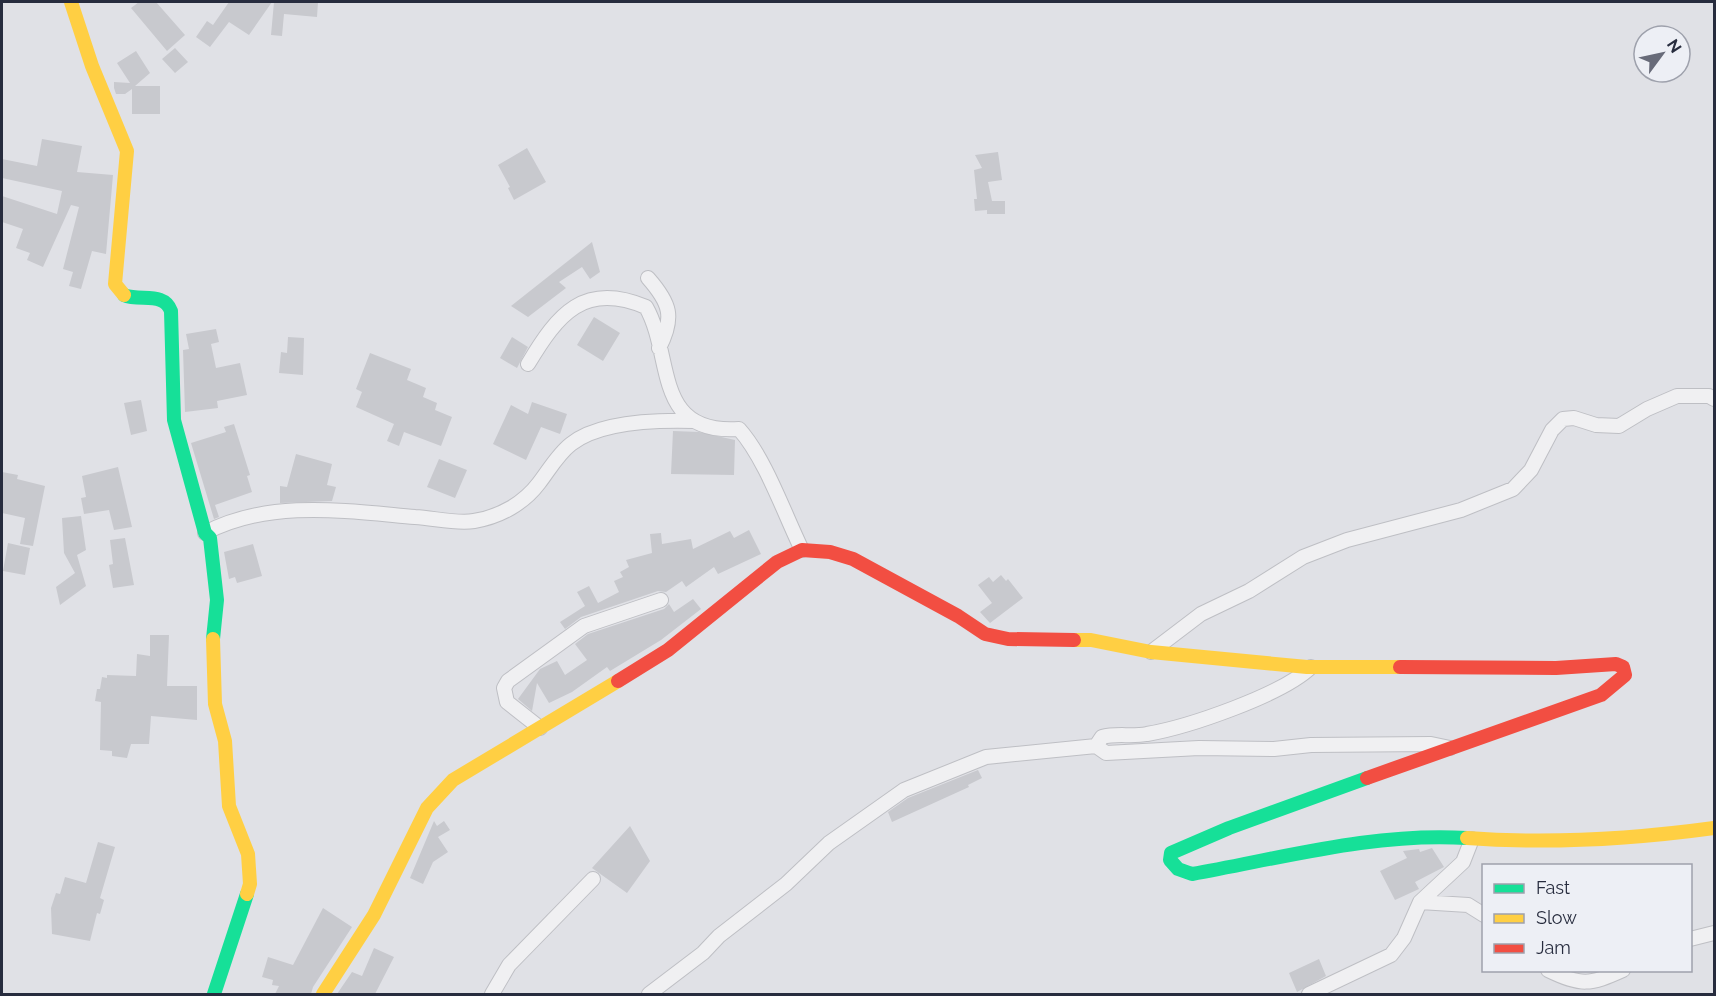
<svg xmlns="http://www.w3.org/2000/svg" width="1716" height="996" viewBox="0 0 1716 996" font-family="Raleway,sans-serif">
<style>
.building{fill:#c8c9ce}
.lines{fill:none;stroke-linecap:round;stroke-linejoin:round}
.street-casing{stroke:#bebfc4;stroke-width:16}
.street{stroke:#f0f0f2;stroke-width:14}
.fast{stroke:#16e098;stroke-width:14}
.slow{stroke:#ffcf43;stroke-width:14}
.jam{stroke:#f24e42;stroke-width:14}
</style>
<rect width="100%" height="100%" fill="#e0e1e6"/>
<path class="building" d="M139 2H156L185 35 167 51 131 8Z
M229 2H272L249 35 229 22 210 47 196 37 207 21 213 25Z
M274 2H318L317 17 284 14 282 36 271 35Z
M175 48 188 62 175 73 162 59Z
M136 51 150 73 135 86H160V114H132V89L125 94H116L114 88V82L130 83 117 63Z
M42 139 82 146 77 172 113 175 106 254 92 251 81 289 69 286 73 272 63 269 79 207 71 205 43 267 27 260 30 253 16 248 23 229 2 222V196L57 214 62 191 2 178V159L37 166Z
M527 148 546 182 514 200 508 188 510 187 498 165Z
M998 152 1002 180 988 182 992 201H1005V214H987V210L975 211 974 199H977L974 170 982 168 975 155Z
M592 242 600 272 590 279 582 267 559 282 566 288 528 317 511 306Z
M594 317 620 333 603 361 577 345Z
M216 329 219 342 211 344 216 368 240 363 247 395 217 401 218 408 185 412 183 350 189 349 186 334Z
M288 337 304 338 303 375 279 373 281 352 287 353Z
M512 337 528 347 517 368 500 358Z
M370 353 411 369 407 380 426 388 423 397 437 403 435 410 452 417 441 446 404 432 399 446 387 441 394 424 356 407 362 392 356 389Z
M141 400 147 431 131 435 124 403Z
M532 402 567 414 560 434 541 427 526 460 493 444 511 405 528 414Z
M234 424 250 475 247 476 252 492 215 505 219 517 214 519 191 443 226 432 224 427Z
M673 431 699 432 735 440 734 475 671 474Z
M296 454 332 464 327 485 336 487 332 501 280 503V486L287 487Z
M439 459 467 470 455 498 427 487Z
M118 467 132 527 114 530 109 510 84 514 81 498 86 497 82 476Z
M2 472 18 475 17 479 45 486 33 546 20 544 25 518 2 513Z
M81 516 86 550 77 555 86 586 60 605 56 587 75 573 64 553 62 518Z
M749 530 761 554 718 574 714 567 686 587 682 581 666 592 658 591 581 617 565 629 560 622 585 606 577 592 589 586 598 603 619 592 614 581 623 577 620 572 629 567 626 560 652 553 650 534 661 533 662 544 691 539 693 549 730 531 734 538Z
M125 538 134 585 113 588 109 565 113 564 110 540Z
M8 543 30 548 25 575 3 571Z
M253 544 262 576 237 583 235 577 229 579 224 552Z
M1001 575 1006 581 1008 579 1023 598 990 623 980 612 992 603 978 585 989 577 993 582Z
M693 599 701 609 661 640 610 671 607 667 572 692 549 703 537 683 532 711 518 699 540 669 557 661 565 675 587 660 575 644 588 634 664 609 669 604 674 612Z
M150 635H169L167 686H197V720L151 716 149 744H131L127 758 112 756V751L100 750 101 702 95 701 97 689H100L102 677 107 678V675L136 676 137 654 150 656Z
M978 770 982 778 968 785 969 787 892 822 888 812 908 798Z
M434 821 437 826 444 821 450 830 438 837 448 852 433 862 423 884 410 878Z
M630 826 650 861 627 893 592 868Z
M98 842 115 847 100 898 104 900 100 914 97 913 90 941 52 934 51 908 56 893 60 894 65 877 86 883Z
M1432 848 1444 867 1415 882 1419 889 1395 900 1380 871 1407 858 1403 851 1419 849 1420 852Z
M323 908 352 927 313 987 311 994H275L279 986 272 985 273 980 262 977 268 957 293 965Z
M374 948 394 957 375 994H337L352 972 362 976Z
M1319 959 1326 976 1297 992 1289 973Z"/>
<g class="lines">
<g class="street-casing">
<path id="street" d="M648 278C670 303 675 317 659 348
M528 364C558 314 584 281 646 307 674 356 652 435 739 429 765 458 784 513 802 550
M205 533C269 499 346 511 415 517 434 518 456 524 474 521 500 517 524 503 539 483 549 470 558 454 571 444 600 421 659 420 694 421
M1151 652 1201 614 1249 591 1303 557 1347 540 1461 510 1513 489 1531 470 1552 430 1563 419 1574 418 1596 425 1619 426 1647 409 1677 396H1709L1714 399
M1311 667C1282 695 1188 727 1147 734 1132 737 1116 733 1102 737L1096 746 1106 753 1199 748 1274 749 1311 745 1431 744 1450 748
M540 728 507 702 504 688 508 681 584 626 661 600
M1420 902 1468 905 1484 915
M1690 939 1714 933
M1548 970C1581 986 1590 985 1623 970
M492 994 509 965 593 879
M649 994 703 953 719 936 786 884 829 843 904 790 986 757 1096 746
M1309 994 1391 955 1404 938 1420 902 1463 862 1472 839"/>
</g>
<use href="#street" class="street"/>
<path class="fast" d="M124 295C140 302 164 291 171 311L174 420 205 533 210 538 217 600 213 639
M1367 778 1229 828 1171 853 1170 860 1178 869 1192 874C1282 858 1375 832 1467 838
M214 994 247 894"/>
<path class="slow" d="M71 2 92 66 127 151 115 284 124 295
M213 639 215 704 225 741 229 806 248 854 250 884 247 894
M1074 640H1091L1151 652 1307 667H1400
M1467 838C1548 844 1633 839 1714 828
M323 994 374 915 427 808 453 780 618 681"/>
<path class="jam" d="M618 681 668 650 777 562 802 550 830 552 853 559 958 616 985 634 1008 639 1074 640
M1367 778 1601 695 1625 675 1623 667 1616 664 1556 668 1400 667"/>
</g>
<rect width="1716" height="996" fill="none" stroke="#272c3e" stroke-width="6"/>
<rect x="1482" y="864" width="210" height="108" fill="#edeff5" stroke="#9ea1ac" stroke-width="1.5"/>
<rect x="1494" y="884" width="30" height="9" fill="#16e098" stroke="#9ea1ac" stroke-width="1.5"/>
<text x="1536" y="894" font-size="18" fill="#272c3e">Fast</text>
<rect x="1494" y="914" width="30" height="9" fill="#ffcf43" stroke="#9ea1ac" stroke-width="1.5"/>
<text x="1536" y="924" font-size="18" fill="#272c3e">Slow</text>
<rect x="1494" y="944" width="30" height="9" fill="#f24e42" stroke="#9ea1ac" stroke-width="1.5"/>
<text x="1536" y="954" font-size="18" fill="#272c3e">Jam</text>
<g transform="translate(1662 54) rotate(57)"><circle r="28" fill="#edeff5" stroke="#9ea1ac" stroke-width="1.5"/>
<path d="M0-4.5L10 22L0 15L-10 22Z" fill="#686b79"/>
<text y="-9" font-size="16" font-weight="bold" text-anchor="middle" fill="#272c3e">N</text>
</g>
</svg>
